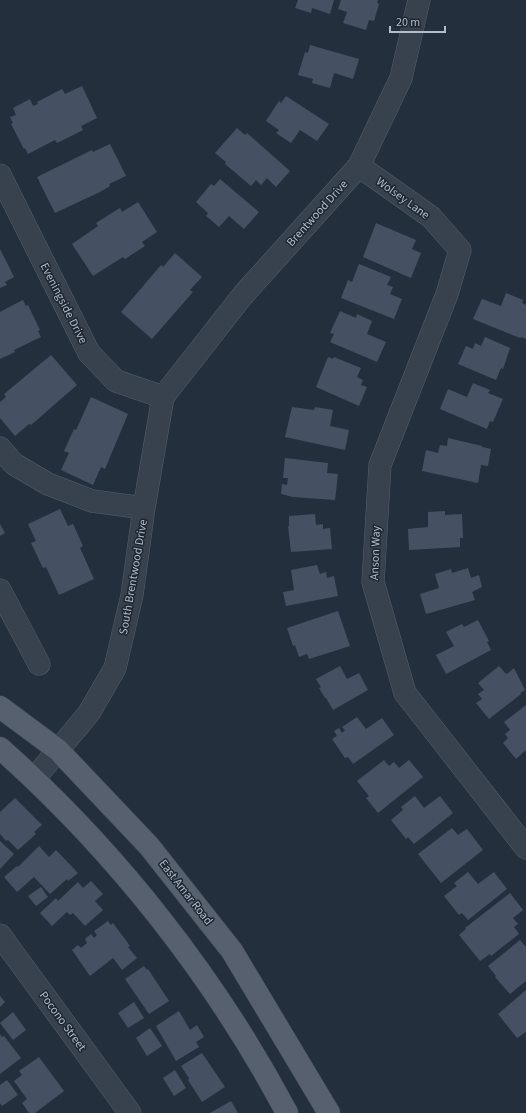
<svg xmlns="http://www.w3.org/2000/svg" width="526" height="1113" viewBox="0 0 526 1113" font-family="'Source Sans 3',sans-serif">
<style>
.building{fill:#455162}
.lines{fill:none;stroke-linecap:round;stroke-linejoin:round}
.minor-casing{stroke:#565f6c;stroke-width:23}
.major-casing{stroke:#414a57;stroke-width:23}
.minor{stroke:#38414e;stroke-width:22}
.major{stroke:#56606e;stroke-width:22}
.labels{text-anchor:middle;stroke-width:3;stroke-linejoin:round;paint-order:stroke}
.street-label{font-size:12px;fill:#b4bcc9;stroke:#1d2633}
</style>
<rect width="100%" height="100%" fill="#242f3e"/>
<path class="building" d="M298 0H334L330 14 312 8 311 13 295 8Z
M341 0H378L377 3 379 4 374 21 369 20 366 30 343 23 347 12 338 9Z
M310 45 359 59 353 79 334 73 330 88 312 83 313 79 298 75 305 52 308 53Z
M82 86 97 118 81 126 83 130 57 143 55 140 28 154 25 148 24 149 11 124 13 123 10 117 16 115 13 108 30 99 33 106 38 104 37 102 62 89 65 94Z
M286 96 329 124 317 141 300 130 291 143 276 133 279 130 266 121 279 101 281 103Z
M237 128 245 135 247 133 290 171 276 187 267 178 261 185 256 180 251 186 225 164 226 162 215 153Z
M110 144 126 176 109 184 110 186 100 192 55 213 37 177 92 150 93 152Z
M220 179 259 212 244 229 229 216 219 227 206 216 208 213 196 202 211 184 214 186Z
M138 202 157 232 142 242 145 246 125 259 123 257 93 276 72 244 98 226 96 223 120 208 122 212Z
M376 223 416 240 412 249 421 253 411 278 363 257Z
M0 249 14 277 5 282 7 285 0 288Z
M175 253 202 277 190 290 193 292 152 339 121 312 161 265 163 267Z
M359 264 391 277 387 285 393 287 390 294 402 299 394 319 341 298 348 280 352 282Z
M506 293 523 300 522 303 526 305V339L521 337 520 338 473 319 482 299 501 306Z
M23 300 26 306 28 305 40 330 38 331 41 337 14 350 15 352 0 359V312Z
M340 311 356 318 357 314 372 321 367 334 386 342 377 362 330 342 334 334 330 333Z
M485 337 510 348 503 369 501 368 496 380 458 364 466 346 473 349 475 343 481 346Z
M51 355 77 385 31 425 29 424 15 436 0 418V402L6 397 4 394Z
M328 357 333 359 334 357 361 368 357 377 363 380 361 385 367 387 359 406 316 387Z
M473 383 490 390 488 393 503 399 493 422 490 421 487 429 440 409 448 389 467 397Z
M91 397 128 414 105 469 101 467 93 485 61 470 69 453 64 451 74 429 76 430Z
M292 407 314 410 315 407 333 410 330 426 349 430 345 450 285 437Z
M448 438 482 446V447L491 449 488 466 481 465 478 483 422 471 426 450 438 453 440 445 447 446Z
M285 458 328 463 327 473 338 474 335 500 293 497 281 494 282 484 287 485 288 478H283Z
M60 509 68 526 73 524 83 546 80 548 94 579 59 595 46 567 43 568 31 543 36 541 28 524Z
M445 511V515L462 514 463 538H460V547L409 550 408 529 428 527V512Z
M315 514 316 525 323 524V529L330 528 332 549 291 552 288 526H289V516Z
M0 524 5 533 0 536Z
M317 565 320 574 326 572 327 578 334 576 338 596 286 606 283 592 294 590 291 570Z
M468 568 471 578 479 575 482 587 472 592 475 600 426 614 420 594 439 588 435 574 451 569 452 573Z
M338 611 350 646 309 659 307 654 299 657 295 645 293 646 287 628Z
M478 620 489 641 487 642 491 650 446 674 436 655 454 646 446 632 462 624 464 627Z
M340 666 347 679 359 673 368 690 333 710 326 698H325L319 688 321 687 316 679Z
M499 666 505 673 507 674 514 668 525 690 520 693 521 694 489 719 476 703 482 699 478 694 484 690 478 683Z
M526 705V750L516 759 503 743 508 738 505 734 510 730 504 722Z
M357 717 366 729 382 718 394 735 353 764 348 757 345 758 332 739 337 736 334 731 339 728 342 733 345 730 342 727Z
M384 760 389 766 394 762 399 768 409 760 423 777 378 813 366 798 369 796 357 781Z
M415 796 424 808 440 796 453 813 414 844 408 837 406 839 391 820 403 810 401 807Z
M15 798 42 825 34 832 36 834 18 850 8 840 6 841 0 834V812Z
M452 828 458 835 467 829 483 850 441 883 418 854Z
M0 841 14 854 0 869Z
M39 846 49 857 56 850 78 873 68 881 67 879 50 894 34 877 17 892 4 877 17 866 18 867Z
M468 872 478 884 494 872 507 889 468 920 462 913 459 915 444 896 457 886 454 883Z
M91 881 103 894 95 901 103 910 85 926 73 913 70 915 67 912 52 926 40 913 56 898 58 901 78 882 83 888Z
M41 887 48 897 36 906 28 896Z
M510 893 523 910 513 918 518 924 514 927 519 934 491 956 490 954 480 961 459 935 466 929 465 928Z
M108 921 111 925 113 923 130 946 128 947 137 958 122 970 113 958 90 976 72 950 78 945 81 948 87 943 85 939 91 934 94 938 97 935 94 931Z
M520 940 526 947V981L510 994 495 977 496 976 488 966Z
M144 966 147 970 148 969 169 1001 149 1014 125 979Z
M526 990V1032L517 1038 498 1014Z
M0 996 5 1002 0 1007Z
M134 1002 144 1018 128 1028 118 1013Z
M179 1011 190 1030 197 1025 204 1037 196 1042 199 1047 176 1061 156 1026Z
M13 1012 26 1030 13 1040 0 1023Z
M150 1028 162 1046 147 1056 136 1038Z
M0 1034 2 1037 4 1036 21 1058 0 1074Z
M202 1053 225 1087 202 1102 188 1080 189 1078 181 1066Z
M39 1057 64 1091 35 1113H29L22 1103 27 1099 14 1081 22 1075 19 1071Z
M175 1070 186 1088 174 1096 163 1078Z
M7 1080 18 1095 2 1106 0 1103V1085Z
M231 1101 238 1113H210Z"/>
<g class="lines">
<g class="minor-casing">
<path id="minor" d="M359 166 431 217 460 250 447 294 380 465 373 582 405 693 526 848
M0 175 89 353 116 381 163 397
M0 448 14 464 48 484 92 501 144 508
M0 590 39 664
M34 779 89 713 115 668 132 595 144 508 163 397 243 295 359 166 401 78 419 0
M0 935 130 1113"/>
</g>
<g class="major-casing">
<path id="major" d="M0 707 58 750 149 846 232 951 329 1113
M0 748C115 850 215 977 287 1113"/>
</g>
<use href="#minor" class="minor"/>
<use href="#major" class="major"/>
</g>
<g class="labels">
<g class="street-label">
<text transform="translate(403 198) rotate(36)" y="4">Wolsey Lane</text>
<text transform="translate(317 213) rotate(-48)" y="4">Brentwood Drive</text>
<text transform="translate(64 303) rotate(63)" y="4">Eveningside Drive</text>
<text transform="translate(375 553) rotate(-88)" y="4">Anson Way</text>
<text transform="translate(133 577) rotate(-80)" y="4">South Brentwood Drive</text>
<text transform="translate(186 892) rotate(52)" y="4">East Amar Road</text>
<text transform="translate(63 1021) rotate(54)" y="4">Pocono Street</text>
</g>
</g>
<path d="M390 26v6h55v-6" fill="none" stroke="#b4bcc9" stroke-width="2"/>
<text x="396" y="26" font-size="12" fill="#b4bcc9" stroke="#1d2633" stroke-width="3" paint-order="stroke">20 m</text>
</svg>
